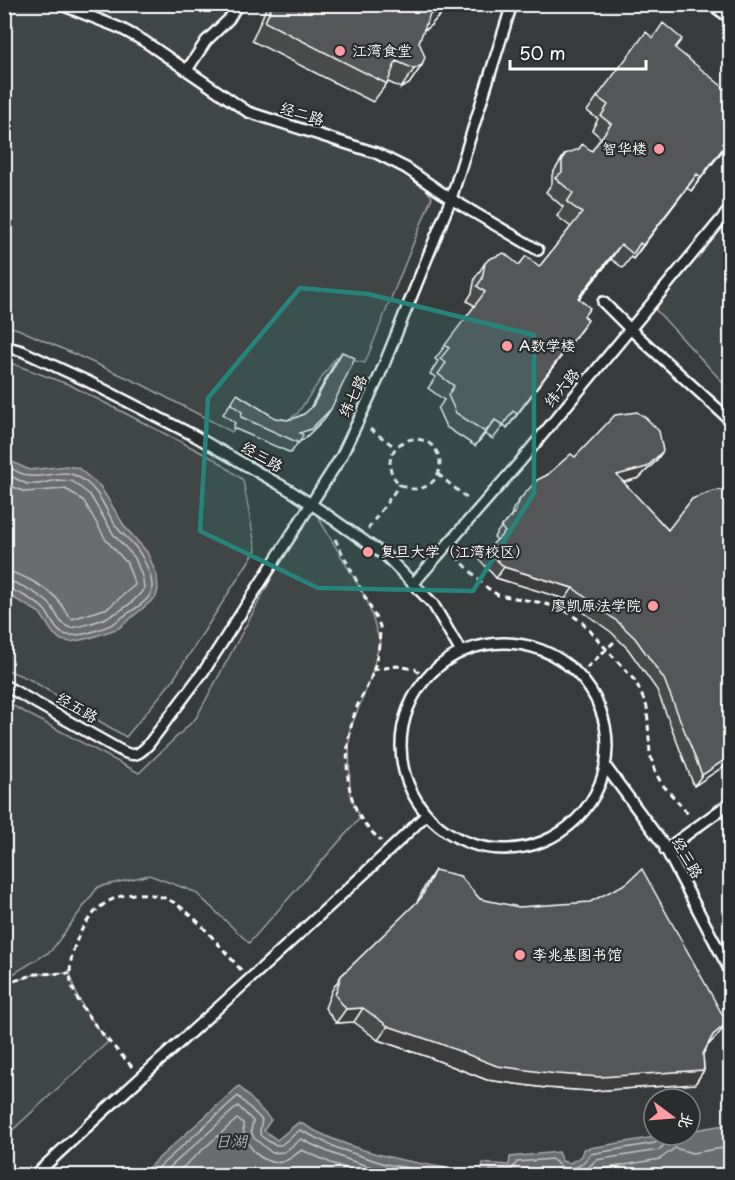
<svg xmlns="http://www.w3.org/2000/svg" width="735" height="1180" viewBox="0 0 735 1180" font-family="'Playpen Sans','LXGW WenKai TC',sans-serif">
<style>
.built{fill:#373a3b;fill-rule:evenodd}
.green{fill:#414445;stroke:#a0a2a2;stroke-width:1.5}
.water{fill:#6a6c6d;stroke:#a6a7a7;stroke-width:1.5}
.lines{fill:none;stroke-linecap:round;stroke-linejoin:round}
.shore{stroke:#c3c4c5;stroke-width:1.5}
.service-casing{stroke:#fff;stroke-width:14}
.path{stroke:#fff;stroke-width:3;stroke-dasharray:6 4.5;stroke-linecap:butt}
.service{stroke:#2a2d2e;stroke-width:9}
.wall{fill:#494b4c;stroke:#fff;stroke-width:1.5}
.shaded-wall{fill:#3c3d3e;stroke:#fff;stroke-width:1.5}
.building{fill:#555758;stroke:#fff;stroke-width:1.5}
.marked{fill:#27847c;fill-opacity:0.2;stroke:#27847c;stroke-width:4.5;stroke-linejoin:round}
.poi-dot{fill:#ff9aa2;stroke:#2a2d2e;stroke-width:2}
.labels{text-anchor:middle;stroke-width:4.5;stroke-linejoin:round;paint-order:stroke}
.poi-label{font-size:15px;fill:#fff;stroke:#2a2d2e;text-anchor:start}
.street-label{font-size:15px;fill:#fff;stroke:#2a2d2e}
.water-label{font-size:16px;font-style:italic;fill:#b4b6b6;stroke:#2a2d2e}
</style>
<rect width="100%" height="100%" fill="#2a2d2e"/>
<filter id="ink" filterUnits="userSpaceOnUse"><feTurbulence type="fractalNoise" baseFrequency=".0167" numOctaves="2"/><feDisplacementMap in="SourceGraphic" scale="12" xChannelSelector="R" yChannelSelector="G"/><feConvolveMatrix kernelMatrix="1 2 1 2 8 2 1 2 1" color-interpolation-filters="sRGB"/></filter>
<g filter="url(#ink)">
<path class="built" d="M5 5H730V1175L5 1176ZM654 1099H690V1135H654Z"/>
<path class="green" d="M4 5H232C228 14 220 19 213 26 201 40 190 57 181 74L245 117 370 156 410 177 425 188 432 197 365 363 336 357 297 414 283 423 245 407 232 432 141 384 18 329 5 326Z
M730 217V390L655 309Z
M5 361 70 385 216 460 243 480 256 550 173 680 126 737 29 679 5 669Z
M311 505 367 600 380 642 370 680 349 732 350 794 360 818 249 943 195 892 149 875 98 887 51 951 5 979 4 701 139 773 196 718Z
M70 973C75 1000 92 1020 108 1042L5 1137V984L36 974Z"/>
<path class="water" d="M4 458 29 470 67 466 78 468 100 486 125 527 147 552 157 576 158 590 156 597 119 628 90 638 71 642 61 640 53 633 40 613 5 593Z
M239 1086 271 1120 264 1130 277 1140 299 1122C356 1156 417 1163 481 1174L483 1163 509 1165 510 1157 558 1152 562 1161 570 1163 582 1156 584 1149 667 1135H690V1131L730 1124V1175H140Z"/>
<g class="lines">
<path class="shore" d="M4 465C12 468 21 475 29 476 53 479 63 464 86 482 103 495 106 514 119 530 123 535 128 538 132 543 141 552 156 580 151 593 147 603 129 612 120 619 111 627 81 637 68 635 55 634 52 618 44 609 37 602 14 589 4 588
M4 473 27 484H39L56 480 72 481 90 495 114 535 135 558 143 579 144 589C127 612 99 623 71 628 60 625 57 615 52 607 45 597 16 581 4 580
M4 483 25 492 65 489 76 495 84 501 106 540 127 563 135 585 108 608 72 619C65 613 63 605 57 599 47 588 19 572 4 571
M149 1176 238 1096 262 1120C258 1137 258 1135 275 1145H281L300 1130 337 1148 385 1164 454 1176
M160 1176 238 1106 253 1121 251 1131 254 1138 272 1153 284 1152 301 1139C335 1157 372 1169 410 1176
M173 1176 237 1119 243 1123C242 1142 260 1166 282 1162 290 1160 295 1154 302 1150L331 1163 368 1176
M487 1176 490 1170H511L517 1162 552 1159C555 1161 557 1164 560 1166 572 1174 584 1164 590 1154L655 1143 659 1140 660 1135
M575 1176 584 1172 596 1160 659 1150 665 1144 668 1135
M594 1176 601 1169 660 1159 675 1148 692 1153 730 1147"/>
<g class="service-casing">
<path id="service" d="M59 4 120 28 144 41 248 112 376 153 406 168 451 199 538 250
M711 4 730 18
M187 70 206 41 229 19 238 4
M603 302 630 329 730 420
M4 346 22 351 87 381 193 435 291 491 320 510 387 557 433 604 461 652
M413 584 519 463 730 209
M401 746a103 103 0 1 1 206 0a103 103 0 1 1-206 0Z
M4 685 118 749C132 757 137 757 148 745L206 668 341 457 379 377 451 199 512 4
M606 767 663 844 730 971
M665 850 730 803
M34 1176C164 1054 299 938 426 815"/>
</g>
<path class="path" d="M370 429 395 447
M390 464a25 25 0 1 1 50 0a25 25 0 1 1-50 0Z
M438 474 469 500
M368 529 400 484
M335 539 380 626C380 645 377 663 370 680 366 690 360 699 356 709 345 741 342 786 360 817 365 826 374 834 381 841
M456 556 486 587 498 595 543 603 566 611 582 622 636 682 647 707 650 754 655 772 662 784 690 816
M373 670 396 666 415 669 426 679
M579 675 614 642
M4 984 36 974 70 973
M132 1067C113 1045 81 1014 72 986 64 957 83 914 111 900 128 891 156 892 173 902 196 915 222 949 241 970"/>
<use href="#service" class="service"/>
</g>
<path class="wall" d="M268 4H450L428 28 423 30 419 42 422 65 409 84 401 88 388 82 373 102 252 41Z
M653 38 675 49 730 141 691 191 687 188 633 259 631 257 623 268 611 259 579 299 584 316 578 334 507 428 504 425 493 439 485 434 475 446 446 427 438 409 444 400 428 388 436 377 430 374 438 361 435 359 475 306 467 301 472 293 475 278 485 263 519 265 539 267 571 227 557 216 563 207 546 192 552 183V175L556 168 565 154 592 151 601 138 592 130 598 119 587 111 597 97Z
M342 352 331 409 324 419 303 440 299 441 291 453 233 428 235 423 223 414 237 394 275 418 287 420 295 418 304 414 309 410 335 362Z
M575 457 656 461 639 478 623 482 668 530 730 489V762L694 786 657 690 628 649 611 632 565 599 496 578 480 560 487 550 497 540 494 537 501 527 510 518 513 509 520 499 547 475Z
M435 870 480 899 717 1036 708 1045 703 1054 704 1070 695 1084 592 1091 546 1088 487 1080 431 1058 378 1040 354 1022 336 1023 325 1008 332 990 341 976 416 904 426 884Z"/>
<path class="shaded-wall" d="M446 4H450L428 28 416 33 430 14Z
M422 65 409 84 401 88 414 69Z
M730 139V141L691 191 701 177Z
M697 174 687 188 633 259 643 245Z
M621 244 611 259 568 312 578 298Z
M588 320 578 334 507 428 517 414Z
M331 409 324 419 303 440 297 442 300 433Z
M495 420 485 434 475 446 485 432Z
M663 451 656 461 639 478 609 486 617 475Z
M504 567 573 588 565 599 496 578Z
M730 756V762L694 786 702 775Z
M363 1008 354 1022 336 1023 346 1009Z
M727 1023 717 1036 704 1049 713 1035Z
M388 1026 704 1070 695 1084 592 1091 546 1088 487 1080 431 1058 378 1040Z"/>
<path class="building" d="M273 4H446L441 9 430 14 419 42 425 57 422 65 414 69 396 61 387 84 265 22Z
M663 23 682 39 675 48 728 91 730 88V139L701 177 697 174 643 245 640 243 633 254 621 244 578 298 590 308 584 316 588 320 517 414 513 411 503 425 495 420 485 432 456 413 448 395 454 386 438 374 446 363 440 359 449 348 445 345 485 292 477 286 482 279 485 263 489 259 504 253 519 265 526 256 539 267 582 213 567 202 573 193 555 178 562 172V161L565 154 579 149 582 144 592 151 611 124 601 116 608 105 597 97 646 32 653 38Z
M342 352 355 358 331 409 311 429 300 433 303 435 299 443 241 417 242 412 231 404 237 394 275 418 287 420 295 418 304 414 312 407Z
M637 412 646 418 659 431 663 451 647 467 617 475 668 530 692 499 713 491 730 489V756L702 775 664 679 635 638 618 622 573 588 504 567 487 550 505 532 501 527 515 512 520 499 537 480 547 475 571 454 575 457 615 415Z
M642 869 727 1023 713 1035 703 1054 704 1070 601 1077 556 1074 497 1066 441 1044 388 1026 363 1008 346 1009 335 995 341 976 421 898 435 870 460 876 480 899 519 907 590 902 627 883Z"/>
</g>
<path class="marked" d="M300 288 368 294 534 335V493L473 591 318 588 200 531 208 398Z"/>
<g class="poi-dot">
<circle cx="340" cy="51" r="6"/>
<circle cx="659" cy="149" r="6"/>
<circle cx="507" cy="346" r="6"/>
<circle cx="368" cy="552" r="6"/>
<circle cx="653" cy="606" r="6"/>
<circle cx="520" cy="955" r="6"/>
</g>
<g class="labels">
<g class="poi-label">
<text x="352" y="56">江湾食堂</text>
<text x="647" y="154" text-anchor="end">智华楼</text>
<text x="519" y="351">A数学楼</text>
<text x="380" y="557">复旦大学（江湾校区）</text>
<text x="641" y="611" text-anchor="end">廖凯原法学院</text>
<text x="532" y="960">李兆基图书馆</text>
</g>
<g class="street-label">
<text transform="translate(302 114) rotate(17)" y="5">经二路</text>
<text transform="translate(562 388) rotate(-50)" y="5">纬六路</text>
<text transform="translate(353 396) rotate(-64)" y="5">纬七路</text>
<text transform="translate(262 457) rotate(30)" y="5">经三路</text>
<text transform="translate(77 708) rotate(30)" y="5">经五路</text>
<text transform="translate(687 858) rotate(60)" y="5">经三路</text>
</g>
<g class="water-label">
<text x="231" y="1147">日湖</text>
</g>
</g>
<rect width="735" height="1180" fill="none" stroke="#2a2d2e" stroke-width="24"/>
<rect x="12" y="12" width="711" height="1156" fill="none" stroke="#fff" stroke-width="2" filter="url(#ink)"/>
<g transform="translate(672 1117) rotate(106)"><circle r="28" fill="#2a2d2e" stroke="#7f8182" stroke-width="1.5"/>
<path d="M0-4.5L10 22L0 15L-10 22Z" fill="#ff9aa2"/>
<text y="-9" font-size="16" font-weight="bold" text-anchor="middle" fill="#ffffff">北</text>
</g>
<path d="M510 60v9h136v-9" fill="none" stroke="#ffffff" stroke-width="3"/>
<text x="519" y="60" font-size="18" fill="#ffffff" stroke="#2a2d2e" stroke-width="4.5" paint-order="stroke">50 m</text>
</svg>
